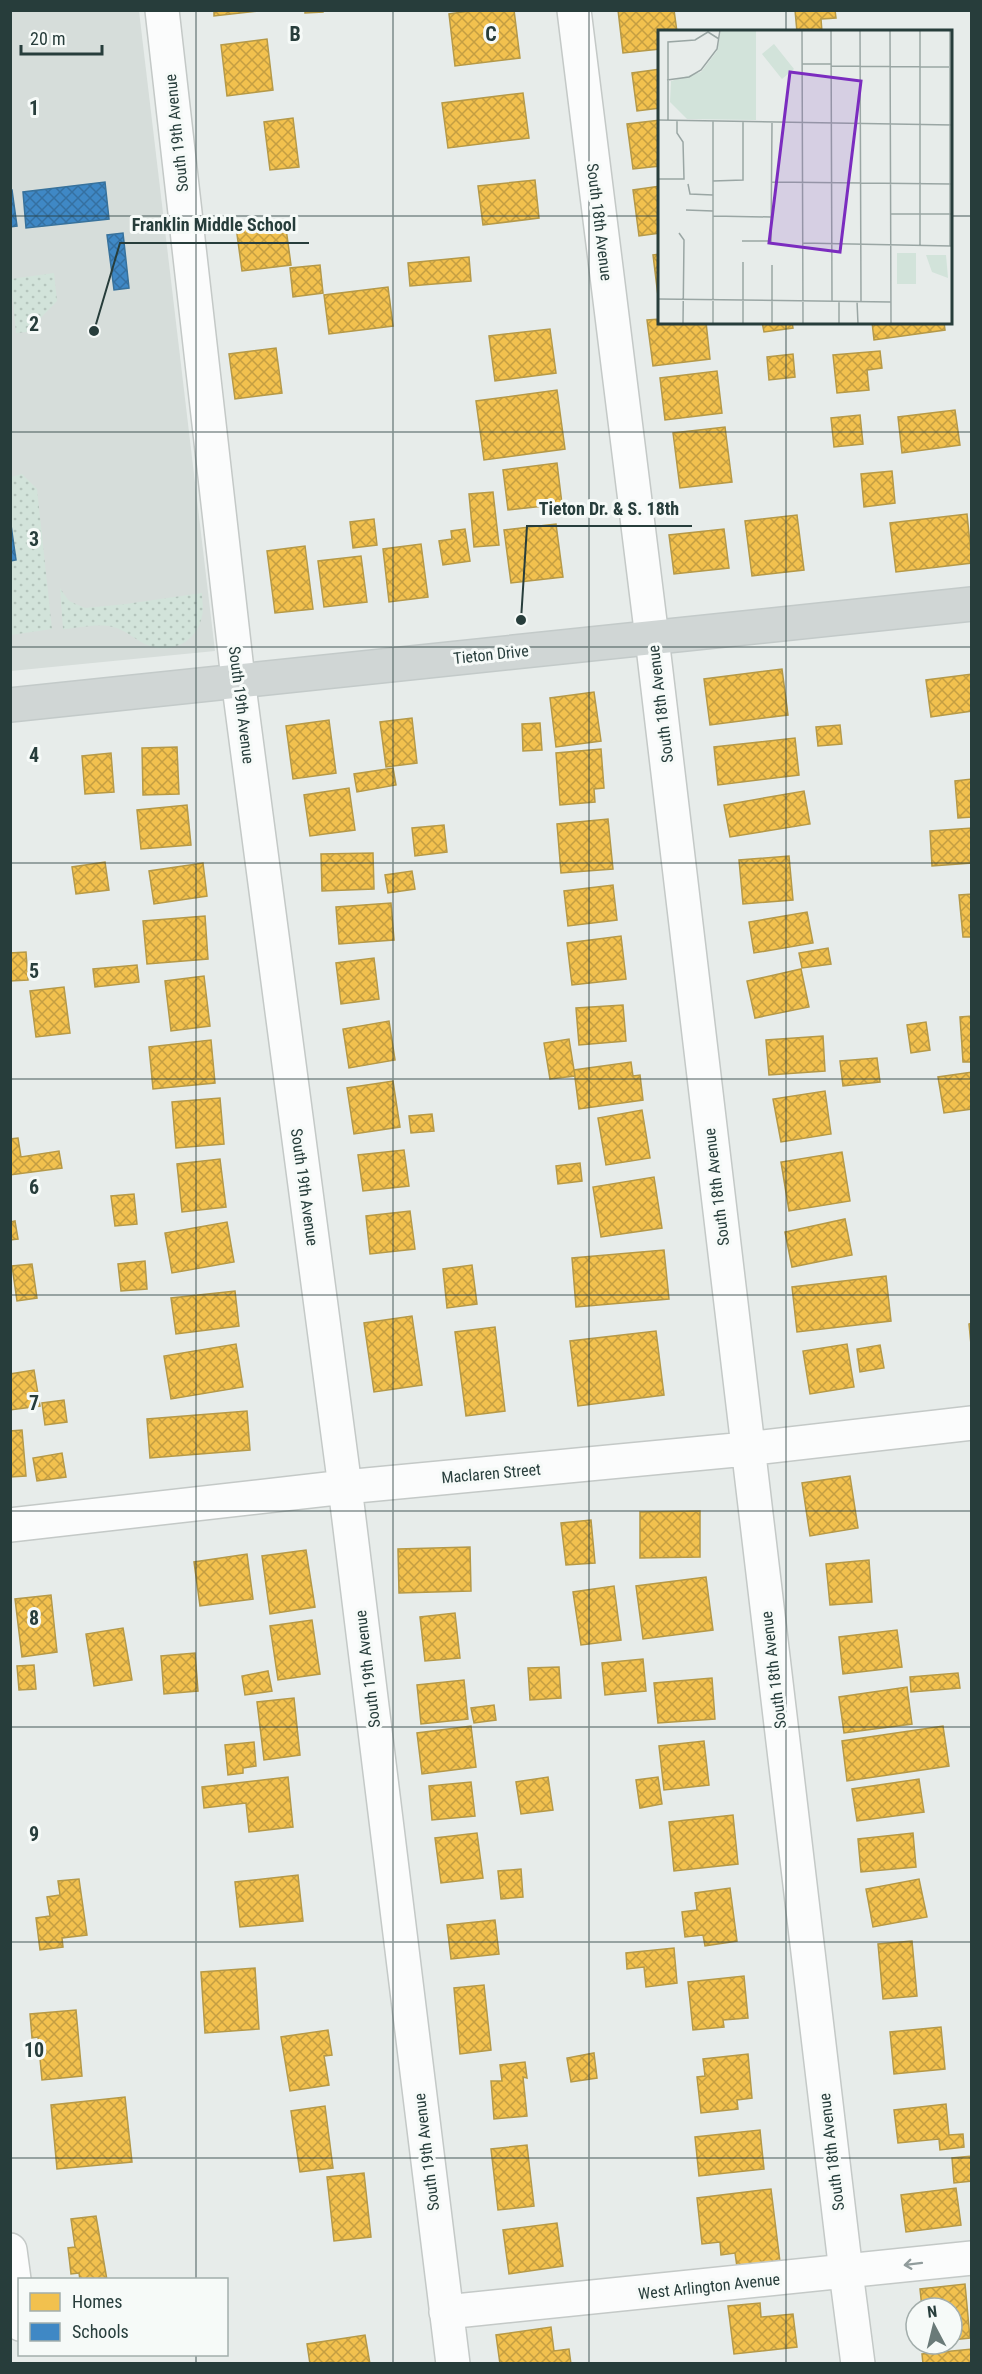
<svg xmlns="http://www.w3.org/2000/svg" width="982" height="2374" viewBox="0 0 982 2374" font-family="'Roboto Condensed',sans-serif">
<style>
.built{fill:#d6ddda}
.green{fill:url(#green-dots)}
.homes{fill:url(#homes-cross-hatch);stroke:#b59948;stroke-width:1.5}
.schools{fill:url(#schools-cross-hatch);stroke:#38729c;stroke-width:1.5}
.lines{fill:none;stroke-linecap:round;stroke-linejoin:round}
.minor-casing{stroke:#c4c9c7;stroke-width:36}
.major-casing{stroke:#c3cac9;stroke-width:36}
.minor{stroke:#fbfcfc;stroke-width:33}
.major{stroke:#d0d6d5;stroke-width:33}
.oneway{stroke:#919c9c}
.grid{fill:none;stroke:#273d3b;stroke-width:1.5;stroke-opacity:0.55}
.labels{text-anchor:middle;stroke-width:6;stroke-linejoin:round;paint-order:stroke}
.street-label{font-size:16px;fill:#273d3b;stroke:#f6faf8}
.inset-road{fill:none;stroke:#9aa6a4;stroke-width:1.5}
.view{fill:#7b2cbf;fill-opacity:0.15;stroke:#7b2cbf;stroke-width:3}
.inset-edge{fill:none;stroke:#273d3b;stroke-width:3}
.grid-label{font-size:20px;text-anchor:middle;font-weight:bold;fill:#273d3b;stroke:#f6faf8;stroke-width:6;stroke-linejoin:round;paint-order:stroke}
.leader{fill:none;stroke:#273d3b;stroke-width:2}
.callout-dot{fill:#273d3b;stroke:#f6faf8;stroke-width:2}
.callout-label{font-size:18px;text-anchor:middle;font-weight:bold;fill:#273d3b;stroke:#f6faf8;stroke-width:6;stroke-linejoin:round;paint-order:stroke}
</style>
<defs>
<pattern id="green-dots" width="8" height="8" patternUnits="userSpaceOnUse" patternTransform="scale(1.5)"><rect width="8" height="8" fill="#d2e3da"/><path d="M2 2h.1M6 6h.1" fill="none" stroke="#b4c4bc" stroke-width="1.8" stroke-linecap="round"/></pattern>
<pattern id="homes-cross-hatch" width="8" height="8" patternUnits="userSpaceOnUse" patternTransform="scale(1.5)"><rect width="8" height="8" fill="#f2c14e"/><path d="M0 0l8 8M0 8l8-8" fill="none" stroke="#c49e42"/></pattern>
<pattern id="schools-cross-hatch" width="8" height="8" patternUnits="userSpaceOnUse" patternTransform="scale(1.5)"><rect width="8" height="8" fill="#3f88c5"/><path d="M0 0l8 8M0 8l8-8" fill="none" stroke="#3570a1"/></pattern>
</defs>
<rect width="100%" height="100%" fill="#e7ecea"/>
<path class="built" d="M11 11H139L215 651 11 671Z"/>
<path class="green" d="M54 273 57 301 27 332 16 333 11 279Z
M22 474 37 489 52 629 11 635 10 561 16 560 11 518V477Z
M60 588 69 601 85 608 126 604 202 593C202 600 204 609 202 616 197 641 173 654 150 646 137 642 127 630 113 627 98 623 79 628 63 629Z"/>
<path class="homes" d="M214 10H258V11L214 16Z
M305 10H323V12L305 13Z
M476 10H514L520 58 455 66 449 14Z
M618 10H674L677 32H660V49L623 53Z
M795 10H835L836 18 821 19 822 32H797Z
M267 39 273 90 227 96 221 45Z
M660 69V108L637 111 632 73Z
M523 93 529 138 448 148 442 103Z
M293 118 299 167 270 170 264 122Z
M660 120V166L633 169 627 124Z
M535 180 539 218 483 225 478 186Z
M660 186V233L639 236 633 190Z
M285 221 291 265 242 271 236 227Z
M660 254V296H658L653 255Z
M469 257 471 281 410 286 408 263Z
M320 265 323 293 293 297 290 268Z
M388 287 393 326 329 334 324 295Z
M660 319V322H706L710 359 653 366 647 320Z
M762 322H792L793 328 764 332Z
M872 322H944L945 330 874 340Z
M550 329 556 373 495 381 489 336Z
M276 348 282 393 235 399 229 354Z
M880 351 882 368 867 370 869 390 837 393 833 355Z
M793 354 795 377 769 380 767 357Z
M717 371 722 413 665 420 660 378Z
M557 390 565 449 484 460 476 401Z
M955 410 960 445 902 453 898 417Z
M860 415 863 444 834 447 831 418Z
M725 427 732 482 680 488 673 433Z
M557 463 562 504 508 510 503 470Z
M892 471 895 503 864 507 861 474Z
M493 492 499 545 474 547 469 494Z
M967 514 972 563 896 572 890 523Z
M797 515 804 570 752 576 745 521Z
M374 519 377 545 353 548 350 522Z
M556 524 563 577 511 583 504 530Z
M465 529 470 561 443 565 439 541 452 539 451 531Z
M724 529 729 568 674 574 669 535Z
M421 544 428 597 389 602 383 549Z
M305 546 313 609 275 613 267 551Z
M361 556 367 602 324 607 318 561Z
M782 669 788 715 710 725 704 679Z
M972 674V711L931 717 926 680Z
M594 692 601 741 556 747 550 698Z
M412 718 417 763 386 767 380 722Z
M329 720 336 773 293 779 286 726Z
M540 723 542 750 523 751 522 724Z
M840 725 842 744 818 746 816 727Z
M795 738 799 775 718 785 714 747Z
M177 747 179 794 143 795 142 748Z
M601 749 604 788 594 789 595 802 560 805 556 753Z
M111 753 114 792 85 794 82 756Z
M393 768 396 785 357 792 354 774Z
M972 779V817L958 818 955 781Z
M349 788 355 830 310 836 304 795Z
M804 791 810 824 730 837 724 805Z
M187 805 191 845 141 849 137 810Z
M608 819 613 869 561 873 557 824Z
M444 825 447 852 415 856 412 828Z
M972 828V863L932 866 930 831Z
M373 853 374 889 322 891 321 854Z
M789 856 793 900 743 904 739 860Z
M105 862 109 890 76 894 72 867Z
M203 863 207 896 154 904 149 871Z
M412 871 415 889 388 893 385 875Z
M613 885 617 920 568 926 564 891Z
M972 894V937H963L959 895Z
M391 903 394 940 339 944 336 907Z
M807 912 813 943 754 953 749 922Z
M205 916 208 959 147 964 143 921Z
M621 936 626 979 572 985 567 943Z
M828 948 831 964 802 968 799 953Z
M26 952 28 980 10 981V953Z
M374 958 379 999 341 1004 336 963Z
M137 965 139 982 95 987 93 969Z
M801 969 809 1007 755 1018 747 981Z
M204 976 210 1026 171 1031 165 981Z
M64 987 70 1033 36 1037 30 991Z
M623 1005 626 1041 579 1045 576 1008Z
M972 1016V1062H963L960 1017Z
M389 1021 395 1060 349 1068 343 1029Z
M926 1022 930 1050 911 1053 907 1025Z
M823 1036 825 1071 769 1075 766 1040Z
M569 1039 575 1076 550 1079 544 1043Z
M211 1040 215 1083 153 1089 149 1047Z
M877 1058 880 1082 843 1086 840 1061Z
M631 1062 633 1076 640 1075 643 1100 579 1109 574 1070Z
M972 1072V1109L944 1113 938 1077Z
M393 1081 400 1127 354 1134 347 1088Z
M825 1091 831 1134 781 1142 773 1099Z
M220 1098 224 1144 176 1148 172 1102Z
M642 1110 650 1158 606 1165 598 1118Z
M432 1114 434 1131 411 1133 409 1116Z
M18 1138 21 1157 59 1151 62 1168 10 1175V1139Z
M404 1150 409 1186 363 1191 358 1155Z
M842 1152 850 1201 789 1211 781 1162Z
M220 1159 226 1207 182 1212 177 1164Z
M580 1163 582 1181 558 1184 556 1166Z
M654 1177 662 1228 601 1237 593 1187Z
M134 1194 137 1224 115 1226 111 1196Z
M410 1211 415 1249 370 1254 366 1216Z
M845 1219 852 1255 792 1267 785 1232Z
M15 1221 18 1239 10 1240V1222Z
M227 1222 234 1262 172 1273 165 1233Z
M664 1250 669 1299 576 1307 572 1258Z
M145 1261 147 1289 121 1291 118 1264Z
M32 1264 37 1298 17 1301 12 1266Z
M472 1265 477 1304 447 1308 443 1269Z
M886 1276 891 1321 797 1332 792 1287Z
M235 1291 239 1326 176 1334 171 1298Z
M412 1316 422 1385 374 1392 364 1323Z
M972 1323V1355L969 1324Z
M495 1327 505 1411 466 1416 455 1332Z
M656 1331 664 1395 578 1406 570 1341Z
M236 1344 243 1387 171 1399 164 1356Z
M847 1344 854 1387 810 1394 803 1351Z
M880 1345 884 1368 860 1372 857 1349Z
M34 1370 40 1406 10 1410V1374Z
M64 1400 67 1422 45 1425 42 1403Z
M247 1411 250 1450 150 1458 147 1419Z
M22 1430 26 1476 10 1477V1431Z
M62 1453 66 1477 37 1481 33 1458Z
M850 1476 858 1528 810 1536 802 1483Z
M700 1511V1557L640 1558V1512Z
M591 1520 595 1563 566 1565 561 1523Z
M470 1547 471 1591 399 1593 398 1549Z
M306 1550 315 1607 270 1614 262 1556Z
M247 1554 253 1599 200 1606 194 1562Z
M869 1560 872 1602 830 1605 826 1564Z
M706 1577 713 1630 643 1639 636 1586Z
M614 1586 621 1640 581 1645 573 1592Z
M51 1595 57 1652 22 1657 15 1599Z
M455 1613 460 1658 425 1661 420 1617Z
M312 1620 320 1674 278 1680 270 1626Z
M123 1628 132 1680 94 1686 86 1634Z
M897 1630 902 1667 843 1674 839 1637Z
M195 1653 198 1691 164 1694 161 1656Z
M643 1659 646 1691 605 1695 602 1663Z
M34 1665 36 1689 19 1690 17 1666Z
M559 1667 561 1698 530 1700 528 1668Z
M268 1671 272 1691 245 1695 242 1676Z
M958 1673 960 1688 911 1692 910 1677Z
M712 1678 715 1719 658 1723 654 1683Z
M464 1680 468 1719 421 1724 417 1685Z
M907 1687 912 1724 844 1733 839 1697Z
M294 1698 300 1755 264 1760 257 1702Z
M494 1705 496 1720 474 1723 471 1708Z
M471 1726 476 1767 422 1774 417 1733Z
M943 1726 949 1766 847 1781 842 1741Z
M704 1741 709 1785 664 1790 659 1746Z
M254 1742 256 1766 243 1768V1773L228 1775 225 1745Z
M288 1777 293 1827 249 1832 246 1803 204 1808 202 1787Z
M548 1777 553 1810 521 1814 516 1782Z
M658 1777 662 1804 640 1808 636 1780Z
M919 1779 924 1812 857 1821 852 1789Z
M471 1782 475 1816 432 1820 429 1786Z
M733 1815 738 1864 674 1871 669 1822Z
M477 1833 483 1878 441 1883 435 1838Z
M913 1833 916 1867 861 1872 858 1839Z
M521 1869 523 1897 501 1899 498 1871Z
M298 1875 303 1921 240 1927 235 1882Z
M79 1879 87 1935 62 1938 63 1947 40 1950 36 1918 50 1916 47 1897 60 1895 58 1881Z
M919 1879 927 1917 873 1927 866 1889Z
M730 1888 737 1941 705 1946 703 1935 685 1937 682 1912 697 1910 695 1893Z
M495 1920 499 1954 451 1959 447 1925Z
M912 1941 917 1996 883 1999 878 1944Z
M674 1948 677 1983 646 1987 644 1967 627 1969 626 1953Z
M255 1968 259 2029 205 2033 201 1972Z
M744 1976 748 2018 723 2020 724 2027 693 2030 688 1982Z
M484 1985 491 2050 460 2054 454 1988Z
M76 2010 82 2076 42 2080 38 2037 32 2038 30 2014Z
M941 2027 945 2069 894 2074 890 2032Z
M328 2030 332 2055 324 2056 329 2085 290 2091 281 2037Z
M594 2053 597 2078 571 2082 567 2058Z
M748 2054 752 2098 737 2100 738 2109 701 2113 697 2077 705 2076 703 2059Z
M525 2062 527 2078 523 2077 527 2116 494 2119 491 2081H502L500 2065Z
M125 2097 132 2162 57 2169 51 2105Z
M946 2104 949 2135 963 2134 964 2147 940 2150 939 2139 898 2143 894 2110Z
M325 2106 333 2168 300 2172 291 2111Z
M760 2130 764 2169 699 2176 695 2137Z
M527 2145 534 2206 498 2210 491 2149Z
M972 2156V2181L954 2183 952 2158Z
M364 2173 371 2237 334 2241 327 2177Z
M956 2188 961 2225 906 2232 901 2195Z
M771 2189 780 2262 737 2267 735 2253 721 2255 720 2242 702 2244 697 2198Z
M96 2216 107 2280H80L79 2273 71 2274 68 2248 75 2247 71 2219Z
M557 2223 563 2266 509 2274 503 2230Z
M965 2284 970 2338 952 2340V2308H922L920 2289Z
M760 2303 761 2317 793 2314 797 2347 734 2354 728 2306Z
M551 2327 554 2351 569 2349 571 2364H500L496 2335Z
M365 2335 370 2364H334L333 2362 310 2364 307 2344Z
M972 2349V2364H923L922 2354Z"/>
<path class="schools" d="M105 182 109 219 26 228 23 192Z
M10 190H12L17 226 10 227Z
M123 233 129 288 114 290 107 235Z
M10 518 16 560 10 561Z"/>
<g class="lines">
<g class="minor-casing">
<path id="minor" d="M162 10 238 679 345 1487 453 2364
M574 10 652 638 846 2272 858 2364
M10 1525 345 1487 746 1449 972 1423
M10 2250 20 2324
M446 2312 972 2258"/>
</g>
<g class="major-casing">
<path id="major" d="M10 705 972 604"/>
</g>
<use href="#minor" class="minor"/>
<use href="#major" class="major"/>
</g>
<defs><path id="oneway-shaft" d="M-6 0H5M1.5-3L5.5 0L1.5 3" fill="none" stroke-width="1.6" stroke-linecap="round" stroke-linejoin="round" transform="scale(1.5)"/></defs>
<use class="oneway" href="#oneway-shaft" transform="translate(913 2264) rotate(173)"/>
<path class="grid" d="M196 10V2280M393 10V2364M589 10V2364M786 10V32M10 216H660M950 216H972M786 322V2364M10 432H972M10 647H972M10 863H972M10 1079H972M10 1295H972M10 1511H972M10 1727H972M10 1942H972M10 2158H972M196 2354V2364"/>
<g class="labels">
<g class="street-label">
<text transform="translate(176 133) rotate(-96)" y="6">South 19th Avenue</text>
<text transform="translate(600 222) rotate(83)" y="6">South 18th Avenue</text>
<text transform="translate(491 654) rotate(-6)" y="6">Tieton Drive</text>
<text transform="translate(660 704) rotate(-97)" y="6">South 18th Avenue</text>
<text transform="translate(242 705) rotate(83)" y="6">South 19th Avenue</text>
<text transform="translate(305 1187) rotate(82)" y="6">South 19th Avenue</text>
<text transform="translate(716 1187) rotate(-97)" y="6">South 18th Avenue</text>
<text transform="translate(491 1473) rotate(-5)" y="6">Maclaren Street</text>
<text transform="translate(367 1669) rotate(-97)" y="6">South 19th Avenue</text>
<text transform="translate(773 1670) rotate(-97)" y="6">South 18th Avenue</text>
<text transform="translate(426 2152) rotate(-97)" y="6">South 19th Avenue</text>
<text transform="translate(831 2152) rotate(-97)" y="6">South 18th Avenue</text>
<text transform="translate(709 2286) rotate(-6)" y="6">West Arlington Avenue</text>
</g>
</g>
<g transform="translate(658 30)">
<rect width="294" height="294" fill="#e7ecea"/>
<path d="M63 0H98V90L29 89 12 72 13 51 43 42 59 21Z" fill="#d2e3da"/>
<path d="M116 14 136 39 124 49 104 24ZM239 223H258V254H239ZM268 225H288L290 248 274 242Z" fill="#d2e3da"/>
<path class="inset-road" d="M144 0 145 294M173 0 174 271M202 0 203 271M232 0 233 294M262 0V215M292 0V216M144 34H173M173 36 291 37M9 50 31 47 43 40 59 19 62 0M0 90 294 95M10 90V12L37 10 50 2 61 9M0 149H26L25 112 19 103V91M55 151 85 150V92M113 152 293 154M30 154 32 164 55 165M28 180 55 181M233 184H293M55 186 113 187M21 203 26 210 25 294M84 211H113L114 93M144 213 293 216M0 269 233 272M181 271V294M199 271 200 294M55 294V91M85 294V232M114 294V235"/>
<path class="view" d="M132 42 203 51 182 222 111 213Z"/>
<rect width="294" height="294" class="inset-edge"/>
</g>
<g class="grid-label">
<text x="295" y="41">B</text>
<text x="491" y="41">C</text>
<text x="34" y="115">1</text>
<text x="34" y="331">2</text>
<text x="34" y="546">3</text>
<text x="34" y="762">4</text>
<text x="34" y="978">5</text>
<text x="34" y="1194">6</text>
<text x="34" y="1410">7</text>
<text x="34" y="1625">8</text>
<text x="34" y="1841">9</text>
<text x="34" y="2057">10</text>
</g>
<path class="leader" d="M94 331L120 243H309M521 620L527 526H692"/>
<g class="callout-dot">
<circle cx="94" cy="331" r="6"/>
<circle cx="521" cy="620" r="6"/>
</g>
<g class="callout-label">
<text x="214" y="231">Franklin Middle School</text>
<text x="609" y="515">Tieton Dr. &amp; S. 18th</text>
</g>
<rect width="982" height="2374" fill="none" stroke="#273d3b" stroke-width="24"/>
<rect x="18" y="2278" width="210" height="78" fill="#f6faf8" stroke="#a3aeac" stroke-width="1.5"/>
<rect x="30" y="2293" width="30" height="18" fill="#f2c14e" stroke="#a3aeac" stroke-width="1.5"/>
<text x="72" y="2308" font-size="18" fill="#273d3b">Homes</text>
<rect x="30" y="2323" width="30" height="18" fill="#3f88c5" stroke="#a3aeac" stroke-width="1.5"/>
<text x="72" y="2338" font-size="18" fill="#273d3b">Schools</text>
<g transform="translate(934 2326) rotate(353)"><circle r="28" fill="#f6faf8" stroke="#a3aeac" stroke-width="1.5"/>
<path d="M0-4.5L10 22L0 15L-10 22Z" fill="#6a7a78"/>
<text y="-9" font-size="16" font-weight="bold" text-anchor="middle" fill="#273d3b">N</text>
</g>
<path d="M21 45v9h81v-9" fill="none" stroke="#273d3b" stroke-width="3"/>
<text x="30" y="45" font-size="18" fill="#273d3b" stroke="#f6faf8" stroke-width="4.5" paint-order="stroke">20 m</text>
</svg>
